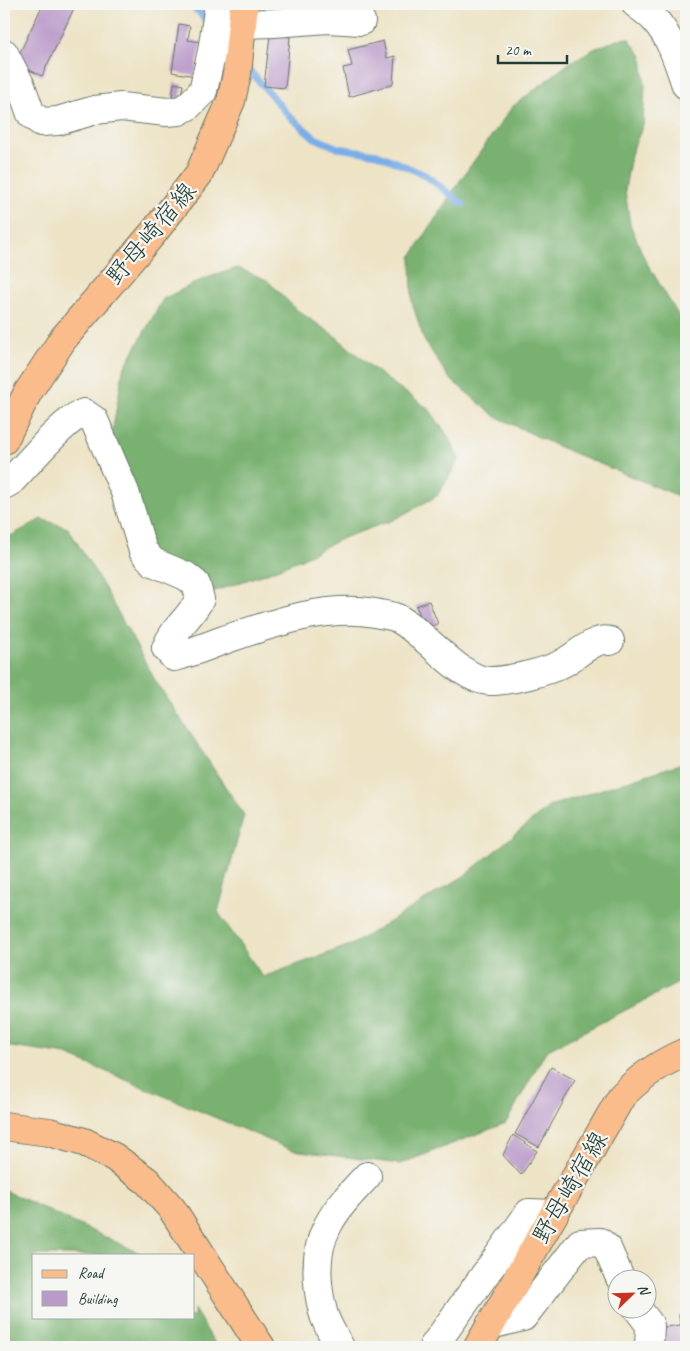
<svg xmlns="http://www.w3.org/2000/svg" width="690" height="1351" viewBox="0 0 690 1351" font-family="Caveat,'Klee One',sans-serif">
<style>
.forest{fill:#78b170;stroke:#4c7752}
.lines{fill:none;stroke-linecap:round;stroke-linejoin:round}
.stream{stroke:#7aade7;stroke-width:7}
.building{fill:#ba9ac9}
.minor-casing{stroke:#677767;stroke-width:30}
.major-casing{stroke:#677767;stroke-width:30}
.minor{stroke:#fff;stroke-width:28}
.major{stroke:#fabc8b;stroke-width:28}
.labels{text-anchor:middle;stroke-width:4.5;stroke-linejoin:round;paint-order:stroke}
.street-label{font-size:25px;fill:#1f3d34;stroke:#f6f6f2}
</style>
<rect width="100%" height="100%" fill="#f6f6f2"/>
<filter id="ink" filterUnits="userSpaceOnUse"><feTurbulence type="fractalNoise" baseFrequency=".02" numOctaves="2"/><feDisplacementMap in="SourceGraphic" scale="10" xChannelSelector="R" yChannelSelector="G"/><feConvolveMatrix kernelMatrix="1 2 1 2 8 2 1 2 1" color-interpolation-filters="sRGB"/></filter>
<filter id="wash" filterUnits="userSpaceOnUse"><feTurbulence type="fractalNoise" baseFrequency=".0096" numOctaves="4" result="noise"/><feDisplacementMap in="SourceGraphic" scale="20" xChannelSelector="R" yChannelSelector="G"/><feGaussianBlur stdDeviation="1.12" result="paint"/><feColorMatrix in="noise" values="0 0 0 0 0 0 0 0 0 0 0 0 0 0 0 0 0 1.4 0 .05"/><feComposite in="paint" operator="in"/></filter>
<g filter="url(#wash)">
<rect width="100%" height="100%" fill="#ede3c5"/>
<path class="forest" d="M628 38 642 56 645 85 643 125 631 154 625 190 630 224 645 260 686 328V499L559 447 495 416 449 378 424 340 412 302 411 257 457 185 512 107 572 61 596 48 620 39Z
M238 268 267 280 297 310 335 336 381 375 429 409 450 439 459 460 437 496 393 520 343 538 301 559 267 573 215 591 175 590 150 573 108 457 123 370 163 299 203 279Z
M41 519 68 528 104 587 155 680 244 815 218 912 263 977 353 944 464 876 550 806 686 762V979L546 1051 506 1123 400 1164 292 1150 67 1055 4 1046V551L9 537Z
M4 1190 144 1255H34V1317H194V1309L217 1347H4Z"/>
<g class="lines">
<path class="stream" d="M188 4 199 12 209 24
M246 66 289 116 315 138 338 148 377 154 425 175 463 204"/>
</g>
<g id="blocks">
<path class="building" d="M43 4H76L42 76 15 63Z
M179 24 190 26 188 40 201 42 195 76 172 72Z
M270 35 290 37 285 88 264 86Z
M383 41 387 58 395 56 393 84 349 97 343 68 352 66 348 50Z
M174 83 183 85 180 100 172 98Z
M429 601 438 624 426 629 416 606Z
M551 1067 575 1080 539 1147 515 1134Z
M513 1135 537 1151 521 1175 503 1155Z
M686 1314V1347H660L659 1328 680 1325 679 1315Z"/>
</g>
</g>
<g filter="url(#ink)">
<use href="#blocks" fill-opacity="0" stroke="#677767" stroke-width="1"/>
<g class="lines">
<g class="minor-casing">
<path id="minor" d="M636 4C642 9 649 13 654 19 671 37 678 62 686 85
M243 24 274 23 328 19 361 21
M4 53 21 86 31 114 41 122 58 121 95 110 121 107 167 112 179 111 188 106 203 91 212 51 219 4
M4 485 11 481C27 465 65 418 84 413L94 420 125 492 143 551 153 562 186 576 196 584 200 599C190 618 173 629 166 648L174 657C191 653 207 646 224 640 271 624 325 604 375 613 382 615 391 615 397 618 425 632 460 681 490 681 508 681 548 672 563 663 575 657 596 636 610 641
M637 1308 650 1325 649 1347
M490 1325 523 1317 580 1243 600 1242 607 1248 620 1278
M340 1347C334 1336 326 1324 323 1312 316 1284 314 1251 328 1225 338 1206 353 1191 367 1176
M433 1347 529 1213 554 1214"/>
</g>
<g class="major-casing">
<path id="major" d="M4 440 28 392 63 339 154 232 199 174 231 101 237 74 244 4
M4 1126 49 1132 84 1142 114 1157 147 1181 172 1209 261 1347
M478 1347 621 1097C640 1076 660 1063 686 1052"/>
</g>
<use href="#minor" class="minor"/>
<use href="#major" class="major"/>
</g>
</g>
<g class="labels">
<g class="street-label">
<text transform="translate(150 233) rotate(-50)" y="9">野母崎宿線</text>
<text transform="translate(569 1187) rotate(-60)" y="9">野母崎宿線</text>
</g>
</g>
<rect width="690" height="1351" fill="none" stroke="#f6f6f2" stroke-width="20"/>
<rect x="32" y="1254" width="162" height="65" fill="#f6f6f2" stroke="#a0aca6"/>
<rect x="42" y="1270" width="25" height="8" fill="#fabc8b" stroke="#a0aca6"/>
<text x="78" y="1278" font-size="15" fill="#1f3d34">Road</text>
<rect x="42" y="1291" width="25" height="15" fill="#ba9ac9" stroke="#a0aca6"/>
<text x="78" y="1304" font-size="15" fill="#1f3d34">Building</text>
<g transform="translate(632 1294) rotate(67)"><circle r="24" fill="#f6f6f2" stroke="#a0aca6"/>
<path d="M0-4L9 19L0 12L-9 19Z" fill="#c8321e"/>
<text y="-8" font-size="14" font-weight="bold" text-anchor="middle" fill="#1f3d34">N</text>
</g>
<path d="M498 55v8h69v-8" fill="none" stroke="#1f3d34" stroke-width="2.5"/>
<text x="505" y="55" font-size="15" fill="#1f3d34" stroke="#f6f6f2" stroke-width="4" paint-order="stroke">20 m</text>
</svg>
